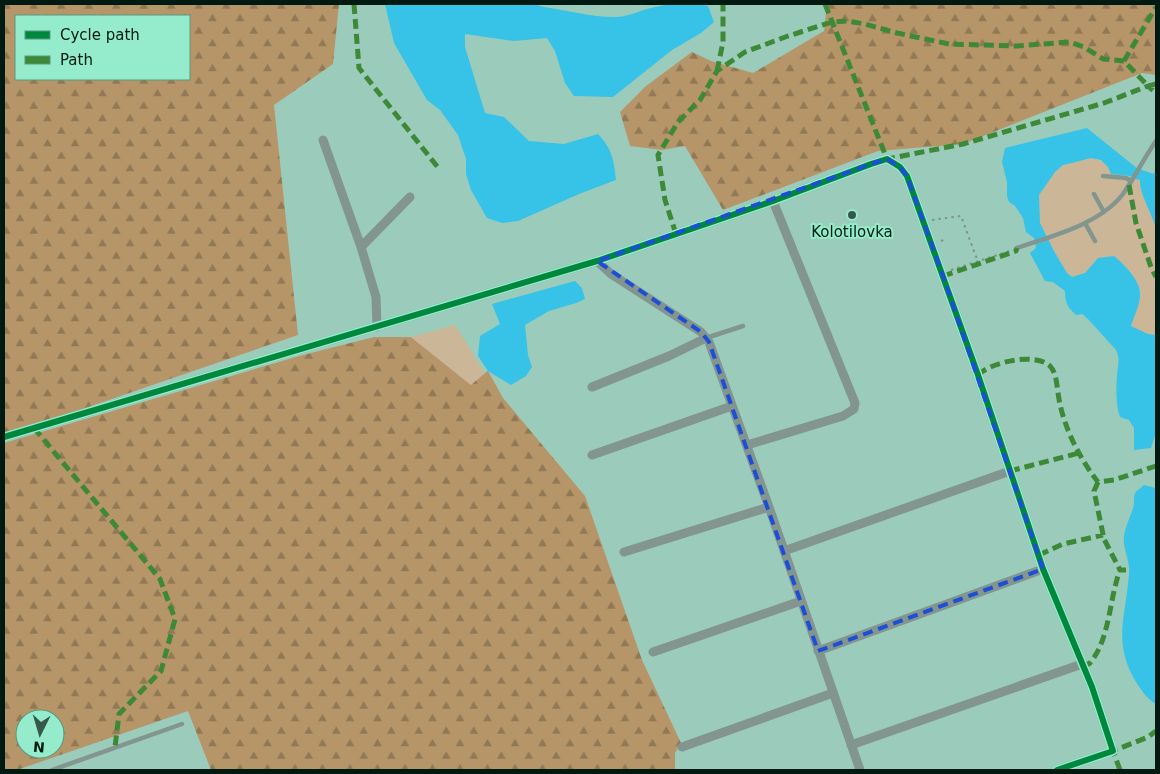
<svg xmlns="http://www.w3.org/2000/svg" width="1160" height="774" viewBox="0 0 1160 774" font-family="'DejaVu Sans',sans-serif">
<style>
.forest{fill:url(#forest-firs);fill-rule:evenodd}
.garden{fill:#cbb798}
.water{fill:#36c3e7}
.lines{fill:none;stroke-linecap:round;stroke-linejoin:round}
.path{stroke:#7c958c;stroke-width:2;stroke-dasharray:2.5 4;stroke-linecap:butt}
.lane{stroke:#83958f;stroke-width:4.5}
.street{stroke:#83958f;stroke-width:9}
.quiet{stroke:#3e8937;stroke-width:5;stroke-dasharray:10 5;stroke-linecap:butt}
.cycleway-casing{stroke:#94eccd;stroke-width:9}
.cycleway{stroke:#00873e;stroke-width:6}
.marked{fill:none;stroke:#1d4ed8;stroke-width:4;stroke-dasharray:10 6;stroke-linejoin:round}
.poi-dot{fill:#36574c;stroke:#94eccd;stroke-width:2}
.labels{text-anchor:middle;stroke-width:4;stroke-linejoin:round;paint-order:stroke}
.poi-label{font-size:15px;fill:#001911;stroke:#94eccd}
</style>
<defs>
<pattern id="forest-firs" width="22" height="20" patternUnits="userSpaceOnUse" patternTransform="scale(1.25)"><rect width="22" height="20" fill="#b69569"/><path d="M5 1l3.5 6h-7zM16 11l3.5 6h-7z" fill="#927955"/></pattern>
</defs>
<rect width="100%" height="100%" fill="#9bcbba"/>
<path class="forest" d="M4 4H339L333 64 274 105 298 335 4 436ZM16 16H189V79H16Z
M827 4H1156V75L1142 73 963 144 878 151 723 210 685 146 662 150 630 146 620 112 646 86 692 52 711 61 753 73 824 31Z
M374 337H411L470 384 488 371 503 398 585 496 642 660 681 743 675 753V770H211L188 711 17 770H4V443L299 356ZM25 719H55V749H25Z"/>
<path class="garden" d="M1091 158C1102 160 1107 164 1111 174L1130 176 1140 180C1139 192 1150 209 1154 223L1156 225V335L1148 334 1130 326 1141 294 1139 286 1098 258 1085 273 1073 277 1067 273 1054 251 1040 223 1039 195 1055 172 1063 165Z
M455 325 485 373 471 385 411 337Z"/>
<path class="water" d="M385 4H534L544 7C566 10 596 18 617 17 631 16 638 11 651 8 668 4 691 0 708 6L714 22 701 33 672 50 613 97 574 96 565 83 555 51 547 38 514 41 465 34V47L485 113 504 117 529 141 564 144 598 134C612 149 614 160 616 180L579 194 518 221 502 223 487 218 471 190 466 174V159L458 135 440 110 427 100 394 43Z
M1087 128 1138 169 1133 178 1130 176 1111 174 1108 167 1101 160 1091 158 1072 163 1063 165 1055 172 1039 195 1040 223 1054 251 1067 273 1072 277 1085 273 1098 258 1114 256C1124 264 1141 281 1140 295 1140 305 1134 316 1131 326L1148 334 1156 335 1155 417C1159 427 1154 438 1151 448L1134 450V428L1129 420 1120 417C1116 406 1116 389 1117 377 1117 367 1121 360 1116 350L1088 319 1082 314 1076 315C1067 307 1065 302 1065 291L1053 282 1045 281 1030 253 1036 248 1034 238 1026 232 1023 218 1015 206 1009 202 1007 196V182L1002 162 1005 148Z
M1139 169 1154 174 1156 170V225L1154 223C1150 210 1139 192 1140 180L1135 179Z
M575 281 582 288 585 299 576 303 549 311 525 325 528 355 532 367 526 376 511 385 488 371 478 356 480 336 500 324 492 304Z
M1144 485 1156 488V704C1147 699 1142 691 1136 682 1112 642 1126 616 1129 574 1130 563 1126 555 1124 544 1122 531 1131 518 1134 504 1134 501 1134 495 1135 493 1137 490 1142 487 1144 485Z"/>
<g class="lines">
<path class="path" d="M932 220 961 216 978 262
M941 241 946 239
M951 270 1010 251"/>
<path class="lane" d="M1103 176 1126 178 1131 181
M1094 194 1104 212
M1085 223 1095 241
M1017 248C1052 236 1100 224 1123 194 1135 177 1144 158 1156 141
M706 338 743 326
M52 770 182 724"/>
<path class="street" d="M323 140 361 247 376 297 377 327
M361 247 410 197
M597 261 611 274 701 332 709 342 769 507 860 770
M592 387 669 356 706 338
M4 437 597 261 773 201 871 164 887 159 900 167 907 176 978 375 1043 569 1092 687 1113 751 1057 770
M747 445 843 416 854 409 855 403 773 201
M592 455 732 406
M784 551 1010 471
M624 552 769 507
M818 651 1043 569
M653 652 801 601
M851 745 1082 664
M682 747 833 693"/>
<path class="quiet" d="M354 4 359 68 440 170
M825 4 887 159 963 144 1104 103 1148 86 1156 93
M1124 61 1156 7
M717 71 723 42V4
M1129 185 1136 223 1151 267 1156 277
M676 234 665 200 658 155 678 122 700 100 717 71 745 52 788 36 832 22 847 21 865 24 897 33 949 44 1017 46 1069 42 1084 47 1103 59 1124 61 1148 86 1156 84
M943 276 1016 251 1017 248
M978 375C991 362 1035 352 1050 366 1057 373 1057 389 1059 399 1064 428 1080 459 1098 482L1114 480 1156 466
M34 428 160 579 175 619 161 671 119 714 115 747
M1010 471 1079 453
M1098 482 1094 491 1104 539 1120 570H1126
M1039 555 1063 544 1103 535
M1082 664H1089C1110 641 1109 599 1120 570
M1120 770 1113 751 1148 737 1156 731"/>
<g class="cycleway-casing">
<path id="cycleway" d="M4 437 597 261 773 201 871 164 887 159 900 167 907 176 978 375 1043 569 1092 687 1113 751 1057 770"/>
</g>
<use href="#cycleway" class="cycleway"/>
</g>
<path class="marked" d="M887 159 900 167 907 176 943 276 1043 569 818 651 709 342 701 332 597 261 871 164Z"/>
<circle class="poi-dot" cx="852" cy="215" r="5"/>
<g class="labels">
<g class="poi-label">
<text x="852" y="237">Kolotilovka</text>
</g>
</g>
<rect width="1160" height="774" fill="none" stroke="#001911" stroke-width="10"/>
<rect x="15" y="15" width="175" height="65" fill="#94eccd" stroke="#599882"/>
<rect x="25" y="31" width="25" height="8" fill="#00873e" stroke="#599882"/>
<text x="60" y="40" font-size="15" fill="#001911">Cycle path</text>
<rect x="25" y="56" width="25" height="8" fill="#3e8937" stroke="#599882"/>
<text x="60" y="65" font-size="15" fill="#001911">Path</text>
<g transform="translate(40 734) rotate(185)"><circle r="24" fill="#94eccd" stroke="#599882"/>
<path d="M0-4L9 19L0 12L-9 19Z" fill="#36574c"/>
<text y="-8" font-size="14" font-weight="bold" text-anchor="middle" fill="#001911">N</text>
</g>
</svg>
